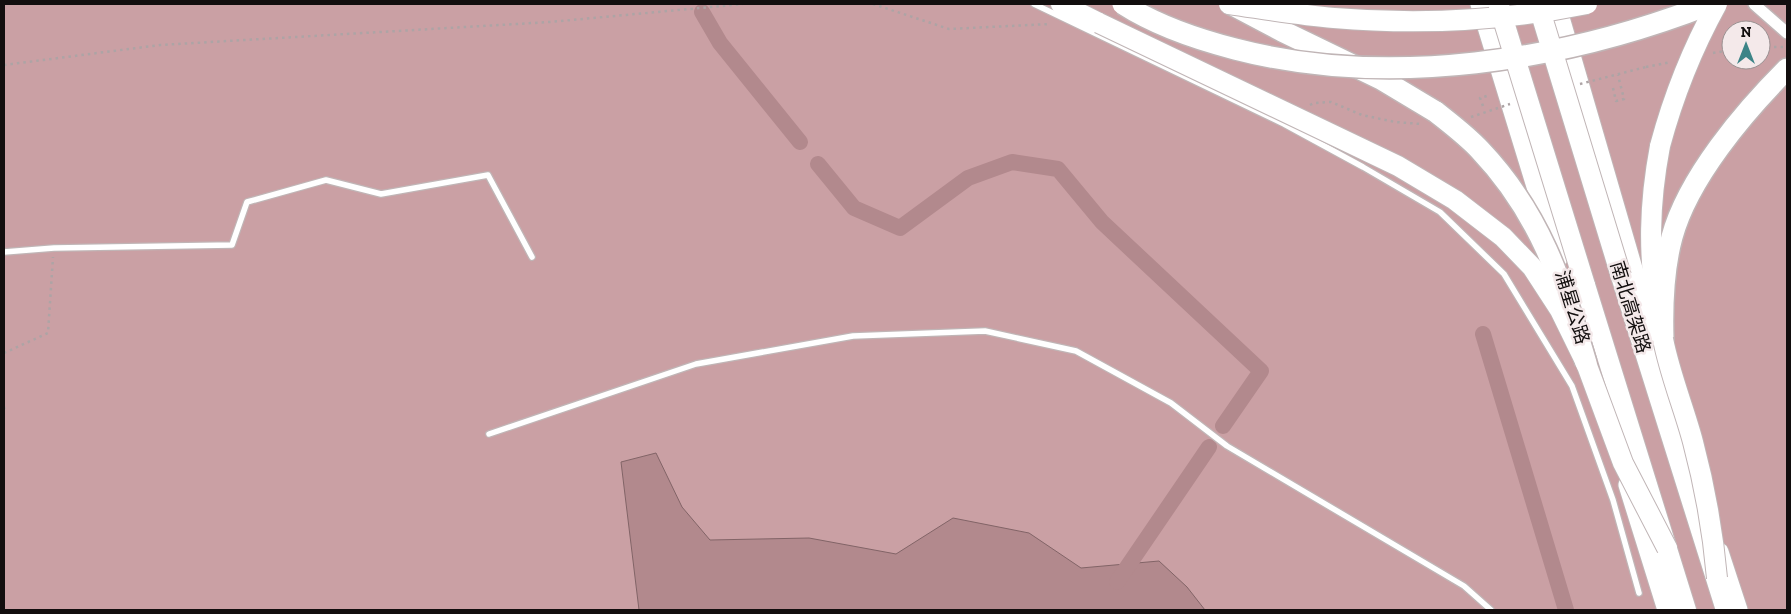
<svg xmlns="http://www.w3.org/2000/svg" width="1791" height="614" viewBox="0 0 1791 614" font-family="'Zilla Slab','Noto Sans SC',serif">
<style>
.forest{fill:#caa0a4;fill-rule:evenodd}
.water{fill:#b2898d;stroke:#826467}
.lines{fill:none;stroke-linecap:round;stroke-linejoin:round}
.canal{stroke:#b2898d;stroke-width:16}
.service-casing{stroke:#c0b5b6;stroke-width:8}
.minor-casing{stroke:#c0b5b6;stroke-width:14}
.primary-casing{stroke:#c0b5b6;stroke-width:21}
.trunk-casing{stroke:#c0b5b6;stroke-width:22}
.motorway-casing{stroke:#c0b5b6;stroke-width:24}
.path{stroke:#ada4a5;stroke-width:2.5;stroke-dasharray:2.5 4;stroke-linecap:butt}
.service{stroke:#fff;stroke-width:5.5}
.minor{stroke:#fff;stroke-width:11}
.primary{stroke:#fff;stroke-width:19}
.trunk{stroke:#fff;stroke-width:20}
.motorway{stroke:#fff;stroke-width:21}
.trunk-bridge-casing{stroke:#c0b5b6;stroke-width:22;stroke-linecap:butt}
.motorway-bridge-casing{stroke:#c0b5b6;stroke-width:24;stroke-linecap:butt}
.path-bridge{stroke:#ada4a5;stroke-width:2.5;stroke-dasharray:2.5 4;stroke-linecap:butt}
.trunk-bridge{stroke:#fff;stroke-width:20}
.motorway-bridge{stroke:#fff;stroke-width:21}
.labels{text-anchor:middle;stroke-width:5;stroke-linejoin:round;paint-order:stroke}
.street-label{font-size:19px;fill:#120e0e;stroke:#f4e9ea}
</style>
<rect width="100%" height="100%" fill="#f4e9ea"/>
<path class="forest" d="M4 4H1787V610H4ZM1731 30H1761V60H1731Z"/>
<path class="water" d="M656 453 682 507 710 540 809 538 896 554 953 518 1029 533 1081 568 1159 561 1187 587 1205 610H639L621 462Z"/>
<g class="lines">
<path class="canal" d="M702 12 720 43 800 142
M818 164 854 208 900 228 968 178 1012 162 1058 169 1102 222 1261 371 1223 426
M1483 334 1566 610
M1117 582 1209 447"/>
<g class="service-casing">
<path id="service" d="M1034 4 1284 124 1363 167 1440 212 1504 274 1572 386 1613 500 1639 593
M4 252 54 248 232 245 247 202 326 180 381 194 488 175 532 257
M489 434 696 364 853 336 985 331 1076 351 1171 403 1227 446 1464 586 1491 610"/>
</g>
<g class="minor-casing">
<path id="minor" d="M1754 4 1787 33"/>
</g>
<g class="primary-casing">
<path id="primary" d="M1480 4 1558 258
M1556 4 1659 358
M1628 485 1667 610
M1719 552 1738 610"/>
</g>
<g class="trunk-casing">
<path id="trunk" d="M1061 4 1099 23
M1621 276 1726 610
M1585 285 1686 610
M1658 313C1648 255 1649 204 1660 146"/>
</g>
<g class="motorway-casing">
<path id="motorway" d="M1231 4 1282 31 1381 79 1436 112
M1663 339C1662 305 1663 270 1672 237 1688 178 1744 112 1787 69"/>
</g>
<path class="path" d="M873 4 949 29 1050 24
M1761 47H1786
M1713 53 1731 50
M4 65 160 45 550 22 743 4
M1646 67 1671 62
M1613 88 1616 101 1624 99 1618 75
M1310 105 1314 103 1331 102 1362 115 1395 122 1421 124
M1483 106 1480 98 1490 95
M4 353 48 333 53 257
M4 407 5 410H4"/>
<use href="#service" class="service"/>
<use href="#minor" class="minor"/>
<use href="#primary" class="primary"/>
<use href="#trunk" class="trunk"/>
<use href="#motorway" class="motorway"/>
<g class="trunk-bridge-casing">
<path id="trunk-bridge" d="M1229 4C1264 9 1299 15 1334 18 1418 25 1504 21 1587 4
M1538 4 1621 276
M1499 6 1585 285
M1099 23 1398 166 1455 200 1503 237 1532 267 1560 310 1586 363 1623 463 1667 548
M1660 146C1674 94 1691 51 1717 4
M1663 339C1670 375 1684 408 1693 442 1705 487 1713 532 1717 578"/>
</g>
<g class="motorway-bridge-casing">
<path id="motorway-bridge" d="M1123 4C1157 26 1196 39 1235 49 1389 89 1564 61 1710 4
M1436 112C1451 124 1467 136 1480 150 1540 213 1562 282 1586 363"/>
</g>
<path class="path-bridge" d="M1580 84 1646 67
M1471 117 1510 104"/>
<use href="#trunk-bridge" class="trunk-bridge"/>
<use href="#motorway-bridge" class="motorway-bridge"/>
</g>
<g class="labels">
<g class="street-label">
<text transform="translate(1573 307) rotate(73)" y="7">浦星公路</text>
<text transform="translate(1631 307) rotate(73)" y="7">南北高架路</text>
</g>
</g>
<rect width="1791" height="614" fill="none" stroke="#120e0e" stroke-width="10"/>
<g transform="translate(1746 45)"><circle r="24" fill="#f4e9ea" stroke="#9a9192"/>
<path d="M0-4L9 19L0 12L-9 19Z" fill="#3c8487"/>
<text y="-8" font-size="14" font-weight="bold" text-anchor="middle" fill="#120e0e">N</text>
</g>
</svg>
